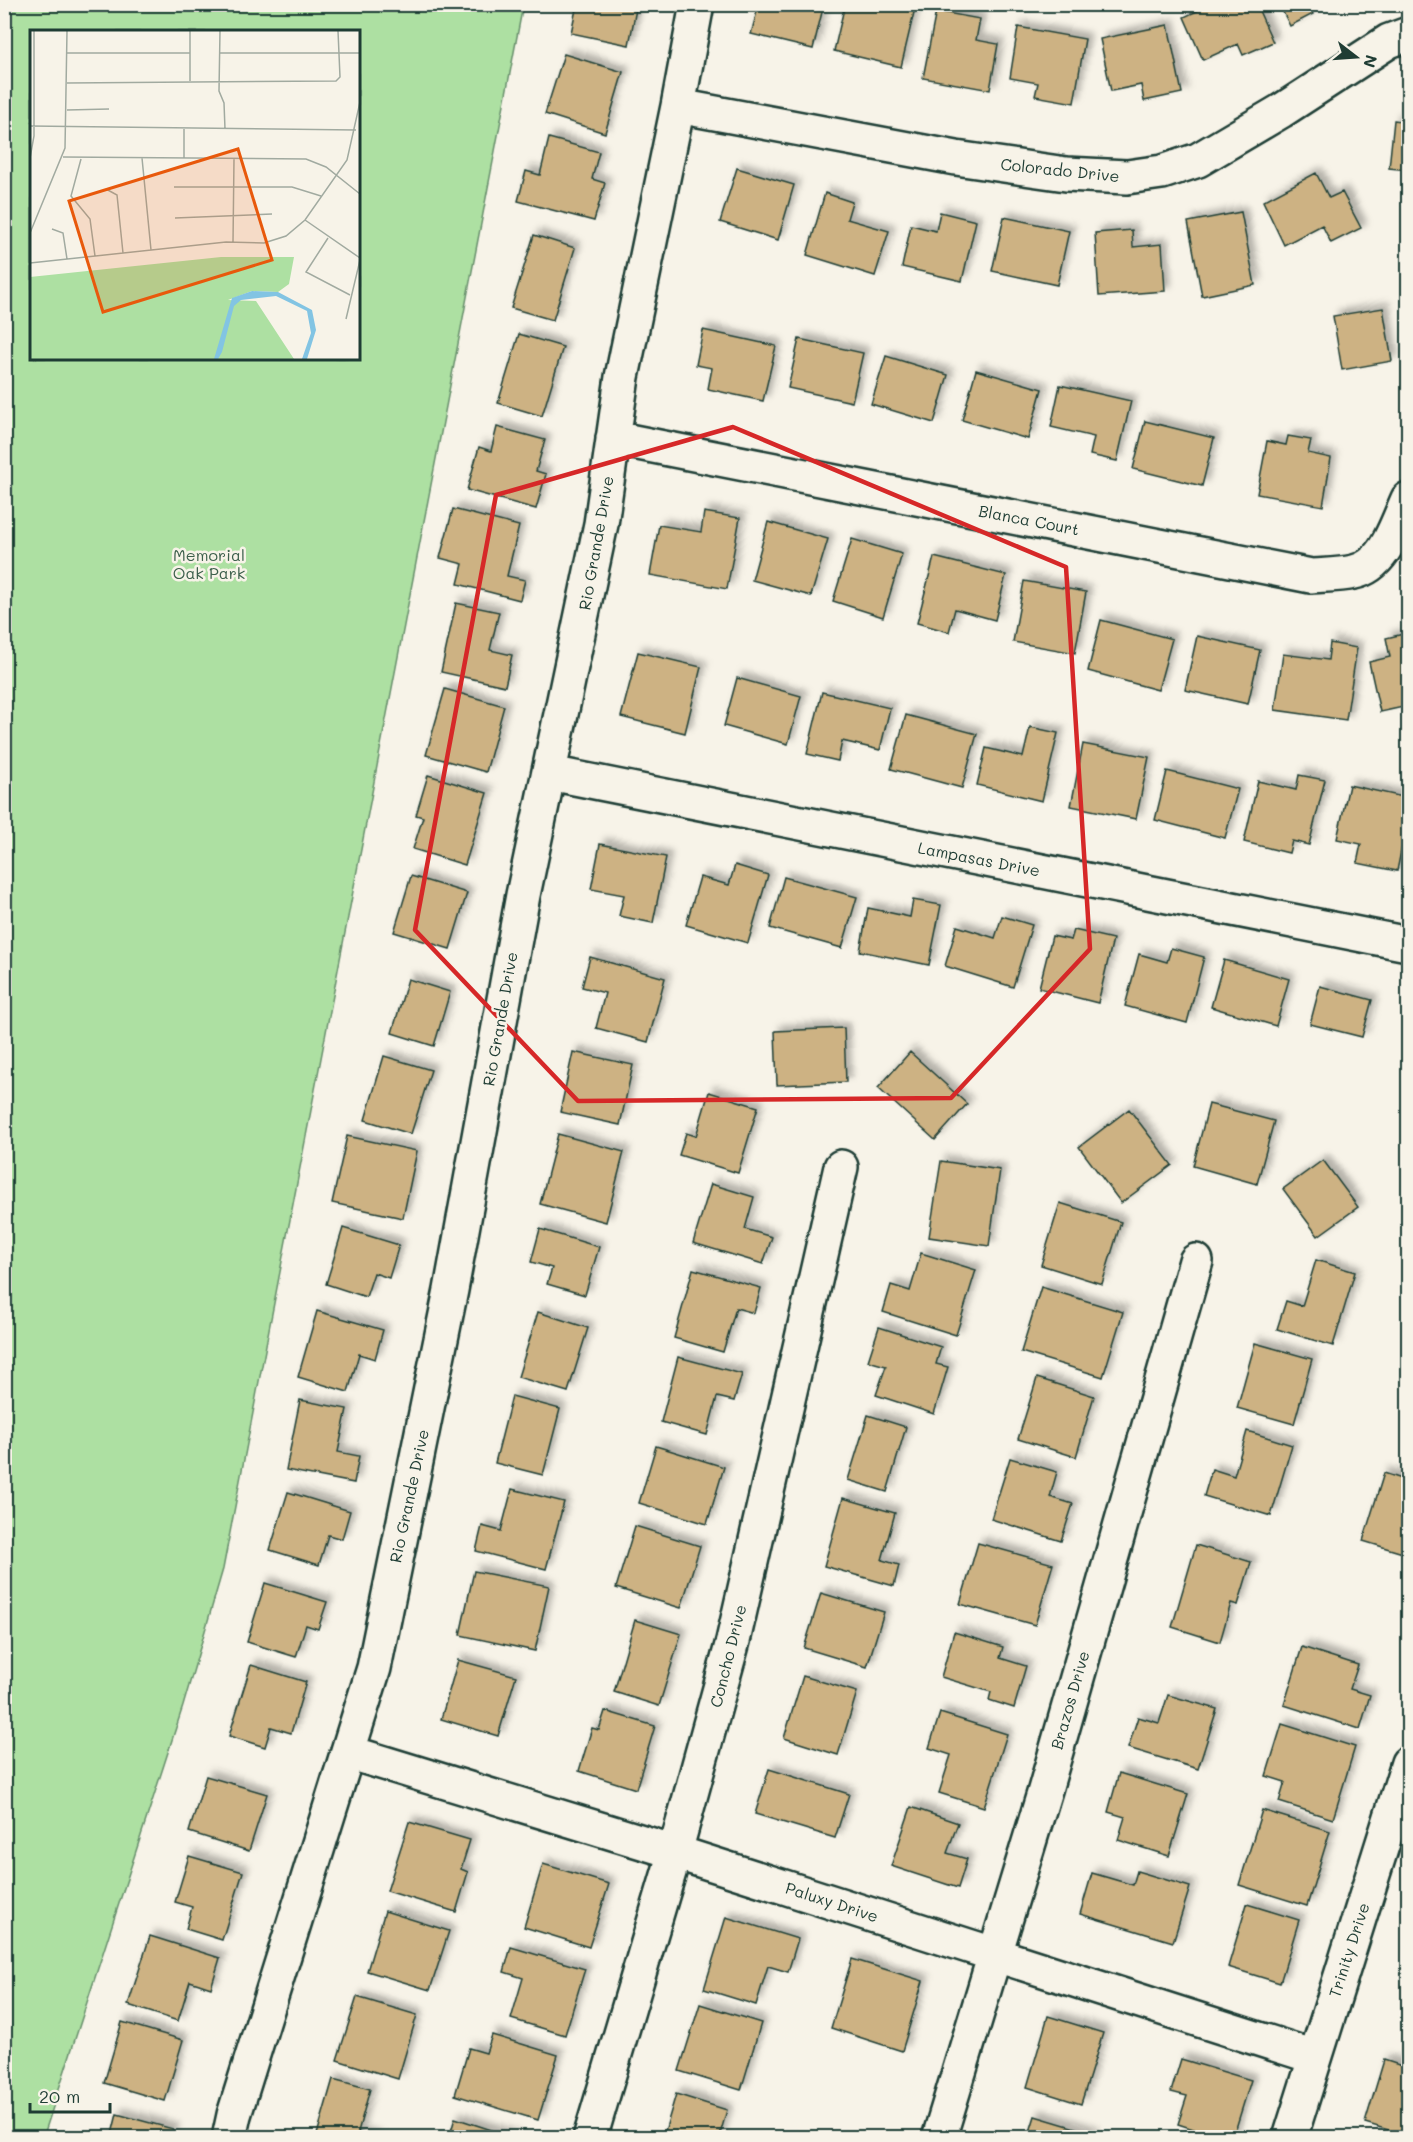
<svg xmlns="http://www.w3.org/2000/svg" width="1413" height="2142" viewBox="0 0 1413 2142" font-family="Mali,sans-serif">
<style>
.green{fill:#ade0a2;stroke:#668e6b;stroke-width:1.5;fill-rule:evenodd}
.building{fill:#cdb283;stroke:#1f3d34;stroke-width:1.5;filter:url(#shadow)}
.lines{fill:none;stroke-linecap:round;stroke-linejoin:round}
.minor-casing{stroke:#1f3d34;stroke-width:38}
.minor{stroke:#f7f3e8;stroke-width:33}
.marked{fill:none;stroke:#d62828;stroke-width:4.5;stroke-linejoin:round}
.labels{text-anchor:middle;stroke-width:5;stroke-linejoin:round;paint-order:stroke}
.street-label{font-size:16px;fill:#1f3d34;stroke:#f7f3e8}
.park-label{font-size:16px;fill:#3b5e4a;stroke:#f7f3e8}
.inset-road{fill:none;stroke:#a1aaa0;stroke-width:1.5}
.view{fill:#e8590c;fill-opacity:0.15;stroke:#e8590c;stroke-width:3}
.inset-edge{fill:none;stroke:#1f3d34;stroke-width:3}
</style>
<defs>
<filter id="shadow"><feDropShadow dx="5.5" dy="-5.5" stdDeviation="3" flood-color="#0004"/></filter>
</defs>
<rect width="100%" height="100%" fill="#f7f3e8"/>
<filter id="ink" filterUnits="userSpaceOnUse"><feTurbulence type="fractalNoise" baseFrequency=".0167" numOctaves="2"/><feDisplacementMap in="SourceGraphic" scale="12" xChannelSelector="R" yChannelSelector="G"/><feConvolveMatrix kernelMatrix="1 2 1 2 8 2 1 2 1" color-interpolation-filters="sRGB"/></filter>
<g filter="url(#ink)">
<path class="green" d="M5 4 523 5 223 1569 183 1706 43 2138 4 2137ZM32 32H358V358H32Z"/>
<path class="building" d="M577 4H637L629 45 571 33Z
M759 4H824L813 49 751 34Z
M845 4H916L901 67 834 51Z
M1212 4H1256L1273 42 1243 55 1238 44 1203 60 1184 17Z
M1279 4H1307L1313 14 1290 26Z
M936 11 980 19 976 40 998 44 990 90 923 78Z
M1168 25 1182 93 1144 101 1141 85 1111 91 1100 39Z
M1018 27 1085 39 1074 103 1035 96 1038 83 1010 78Z
M564 54 623 72 605 133 545 114Z
M1394 120 1408 122V120V170L1389 168Z
M549 138 599 152 592 179 605 183 594 221 518 201 526 171 540 175Z
M737 168 794 185 778 240 720 222Z
M1316 173 1329 198 1342 192 1361 228 1331 243 1322 225 1284 245 1263 201Z
M825 193 852 202 847 219 889 231 875 276 807 255Z
M940 212 976 221 962 281 902 267 911 225 936 231Z
M1241 212 1255 285 1202 296 1188 222Z
M1004 217 1069 231 1057 285 992 271Z
M1132 230 1133 247 1162 244 1165 291 1099 296 1095 233Z
M534 235 575 248 553 320 511 308Z
M1383 308 1392 361 1342 370 1333 316Z
M703 330 776 346 763 401 708 389 712 368 696 365Z
M519 334 563 347 542 416 498 403Z
M799 339 863 353 852 402 788 388Z
M886 356 948 375 934 423 871 404Z
M976 370 1042 389 1028 439 962 420Z
M1060 385 1131 401 1117 461 1090 455 1094 437 1051 427Z
M1145 421 1214 438 1202 486 1133 469Z
M497 427 545 440 536 471 546 474 536 509 467 490 479 447 491 451Z
M1288 436 1311 440 1308 453 1331 458 1323 506 1257 494 1267 441 1286 445Z
M453 509 519 526 507 576 525 580 520 600 458 584 463 564 440 558Z
M704 512 740 518 727 589 650 575 659 525 701 532Z
M768 522 828 539 811 596 752 580Z
M852 539 902 554 883 617 833 601Z
M934 557 1006 575 995 620 955 609 949 632 917 623Z
M1024 581 1086 592 1075 653 1013 642Z
M456 603 499 612 490 650 512 655 505 686 441 672Z
M1101 620 1172 639 1158 690 1088 671Z
M1408 633V706L1380 712 1369 662 1390 657 1386 638Z
M1197 636 1260 650 1248 704 1185 690Z
M1330 643 1357 648 1346 720 1275 710 1283 654 1328 660Z
M638 652 701 667 685 733 621 717Z
M737 678 801 696 788 744 724 726Z
M445 689 504 706 486 772 426 755Z
M822 692 890 708 880 750 842 741 838 761 807 754Z
M906 715 977 734 962 788 891 769Z
M1030 727 1058 733 1042 801 977 785 986 748 1023 757Z
M1083 744 1149 757 1136 819 1071 806Z
M1167 771 1238 789 1225 838 1155 820Z
M428 775 487 793 465 865 413 849 423 817 416 815Z
M1299 775 1325 780 1309 845 1292 841 1289 853 1244 842 1258 781 1296 790Z
M1349 785 1408 798V816L1397 871 1357 863 1361 844 1337 839Z
M600 844 666 857 653 923 619 916 624 895 591 889Z
M735 865 768 875 748 943 686 925 700 877 729 885Z
M411 876 467 893 450 949 394 932Z
M784 877 857 897 842 948 770 928Z
M913 900 941 905 929 965 860 951 868 908 910 917Z
M1002 916 1032 925 1013 987 945 966 957 926 995 938Z
M1074 930 1113 939 1098 1003 1039 988 1052 936 1071 940Z
M1171 948 1204 957 1187 1023 1125 1006 1139 954 1167 962Z
M590 957 665 978 648 1042 596 1028 605 993 582 987Z
M1224 960 1289 979 1276 1026 1211 1007Z
M408 979 450 992 434 1046 392 1033Z
M1320 986 1372 1000 1362 1037 1310 1024Z
M844 1028 846 1082 777 1085 775 1031Z
M573 1052 633 1065 620 1125 560 1112Z
M910 1052 967 1104 935 1140 878 1088Z
M384 1056 431 1070 411 1134 365 1120Z
M709 1092 758 1107 738 1173 679 1155 686 1133 696 1136Z
M1209 1104 1274 1121 1257 1184 1193 1166Z
M1129 1109 1172 1165 1121 1203 1079 1147Z
M558 1134 624 1152 606 1222 540 1204Z
M347 1136 417 1151 403 1218 332 1203Z
M1323 1160 1358 1207 1318 1236 1283 1189Z
M941 1161 1000 1170 989 1246 929 1237Z
M711 1184 754 1197 745 1229 772 1237 763 1264 693 1243Z
M1060 1203 1121 1222 1102 1284 1041 1265Z
M343 1228 399 1245 389 1278 374 1273 366 1297 326 1284Z
M540 1229 599 1247 585 1295 547 1284 552 1268 531 1262Z
M921 1253 976 1270 956 1335 883 1312 891 1285 910 1291Z
M1316 1260 1355 1272 1333 1346 1277 1329 1286 1301 1302 1306Z
M693 1269 761 1288 754 1313 736 1308 723 1352 674 1338Z
M1041 1287 1123 1312 1103 1377 1021 1352Z
M317 1311 383 1330 375 1359 359 1354 348 1392 298 1377Z
M538 1312 588 1328 568 1392 518 1377Z
M879 1327 941 1347 936 1364 948 1367 934 1414 876 1395 886 1366 868 1361Z
M1255 1343 1312 1359 1294 1424 1237 1408Z
M678 1357 742 1374 734 1401 717 1397 707 1435 661 1422Z
M1037 1378 1094 1396 1076 1457 1018 1439Z
M512 1396 560 1409 543 1475 495 1463Z
M300 1400 347 1409 338 1452 359 1456 354 1483 286 1470Z
M868 1415 906 1427 887 1492 848 1480Z
M1247 1431 1292 1445 1271 1516 1204 1496 1212 1469 1234 1476Z
M656 1446 724 1467 707 1524 639 1503Z
M1010 1458 1057 1472 1050 1497 1073 1504 1061 1541 991 1519Z
M1384 1473 1408 1481V1545L1406 1554 1363 1541Z
M512 1489 564 1502 546 1569 476 1551 482 1526 501 1531Z
M288 1492 350 1511 342 1539 328 1535 319 1565 270 1550Z
M843 1498 895 1513 882 1560 899 1565 894 1586 824 1566Z
M635 1526 700 1546 681 1608 616 1588Z
M978 1543 1053 1564 1035 1625 960 1604Z
M1196 1545 1251 1562 1238 1605 1231 1603 1220 1642 1172 1627Z
M474 1571 549 1586 535 1651 460 1635Z
M265 1583 327 1602 318 1629 306 1625 296 1657 247 1642Z
M821 1593 884 1612 867 1667 804 1648Z
M635 1620 681 1634 659 1706 614 1692Z
M954 1632 1003 1647 1000 1658 1026 1666 1014 1708 989 1700 991 1692 941 1677Z
M1302 1647 1358 1665 1350 1689 1370 1695 1360 1729 1284 1705Z
M458 1660 516 1676 498 1736 441 1719Z
M251 1665 306 1682 291 1733 271 1727 265 1747 229 1736Z
M803 1676 857 1692 838 1755 784 1738Z
M1168 1695 1217 1709 1198 1769 1128 1748 1138 1717 1159 1723Z
M605 1711 655 1726 636 1789 579 1771 592 1728 599 1730Z
M940 1713 1007 1734 984 1807 939 1793 951 1755 929 1748Z
M1282 1724 1355 1747 1333 1819 1279 1802 1285 1782 1266 1776Z
M769 1769 849 1794 835 1838 755 1814Z
M1119 1773 1188 1794 1169 1856 1118 1840 1125 1817 1108 1812Z
M206 1776 267 1794 249 1851 189 1832Z
M911 1807 958 1823 947 1853 967 1859 958 1888 891 1866Z
M1262 1810 1330 1831 1307 1906 1239 1885Z
M409 1822 470 1840 461 1869 468 1872 456 1912 387 1891Z
M189 1856 243 1872 222 1940 186 1929 192 1907 175 1902Z
M543 1864 609 1884 589 1947 524 1927Z
M1137 1871 1190 1887 1173 1942 1080 1914 1092 1873 1133 1885Z
M1247 1904 1299 1920 1280 1983 1228 1967Z
M385 1911 449 1931 430 1990 367 1971Z
M726 1917 798 1939 788 1972 768 1966 756 2005 704 1989Z
M150 1936 220 1958 211 1988 190 1981 178 2021 128 2005Z
M511 1947 585 1969 565 2035 511 2019 523 1978 504 1972Z
M852 1959 923 1981 902 2051 831 2028Z
M357 1997 417 2015 398 2079 337 2060Z
M700 2004 761 2023 741 2090 679 2071Z
M1048 2016 1103 2033 1081 2104 1027 2087Z
M122 2022 183 2040 165 2101 104 2083Z
M492 2035 558 2055 538 2120 455 2095 469 2048 486 2053Z
M1181 2059 1251 2080 1233 2138H1221L1178 2124 1187 2096 1171 2092Z
M1384 2060 1408 2068V2136L1365 2123Z
M333 2079 370 2089 358 2132 377 2138H316Z
M676 2094 727 2110 719 2138H663Z
M117 2114 173 2129 171 2138H111Z
M1035 2116 1092 2133 1091 2138H1028Z
M455 2118 516 2138H449Z"/>
<g class="lines">
<g class="minor-casing">
<path id="minor" d="M678 106 956 158 1066 174 1127 177 1162 172 1198 160 1281 111 1389 41 1408 34
M613 438 1311 576C1325 575 1340 575 1354 572 1385 566 1396 525 1408 499
M550 773 1408 944
M348 1752 675 1852 1315 2057
M229 2138 234 2115 374 1668 451 1290 523 895 601 524 622 377 678 106 697 4
M590 2138 675 1852 733 1641 841 1167
M939 2138 1045 1790 1196 1261
M1290 2138 1408 1763"/>
</g>
<use href="#minor" class="minor"/>
</g>
</g>
<path class="marked" d="M733 427 1066 567 1090 949 951 1098 578 1101 415 930 496 495Z"/>
<g class="labels">
<g class="street-label">
<text transform="translate(1060 170) rotate(6)" y="6">Colorado Drive</text>
<text transform="translate(1029 520) rotate(11)" y="6">Blanca Court</text>
<text transform="translate(596 543) rotate(-80)" y="6">Rio Grande Drive</text>
<text transform="translate(979 859) rotate(11)" y="6">Lampasas Drive</text>
<text transform="translate(500 1019) rotate(-80)" y="6">Rio Grande Drive</text>
<text transform="translate(409 1496) rotate(-78)" y="6">Rio Grande Drive</text>
<text transform="translate(728 1656) rotate(-76)" y="6">Concho Drive</text>
<text transform="translate(1070 1700) rotate(-74)" y="6">Brazos Drive</text>
<text transform="translate(832 1902) rotate(18)" y="6">Paluxy Drive</text>
<text transform="translate(1349 1950) rotate(-72)" y="6">Trinity Drive</text>
</g>
<g class="park-label">
<text x="209" y="561">Memorial<tspan x="209" dy="18">Oak Park</tspan></text>
</g>
</g>
<g transform="translate(30 30)">
<rect width="330" height="330" fill="#f7f3e8"/>
<path d="M191 227H264L259 254 248 262 222 261 198 270 226 271 264 329H0V247Z" fill="#ade0a2"/>
<path d="M222 261 248 262 282 280 286 300 277 329H272L281 303 277 281 246 266 211 270 204 276 192 322 188 329H184L202 268Z" fill="#82c4e3"/>
<path class="inset-road" d="M190 1 189 61 194 73 195 99M37 23H160M190 23H330M160 51V1M37 53 306 51 310 47 308 1M37 80 79 79M0 96 326 100M33 127 276 129 296 137 330 164M0 128 4 106V1M112 128 121 220M154 128V99M51 129 41 166 60 189 65 226M144 157H262L291 166M76 159 87 165 93 223M145 188 242 184M275 190 330 228M22 199 33 203 37 229M0 203 35 118 37 1M298 208 276 242 320 265M203 212 204 129M0 233 196 212 234 213 256 206 275 190 317 130 330 72M316 289 330 230"/>
<path class="view" d="M208 119 242 230 73 282 39 171Z"/>
<rect width="330" height="330" class="inset-edge"/>
</g>
<rect width="1413" height="2142" fill="none" stroke="#f7f3e8" stroke-width="24"/>
<rect x="12" y="12" width="1389" height="2118" fill="none" stroke="#1f3d34" stroke-width="2" filter="url(#ink)"/>
<g transform="translate(1356 57) rotate(107)" stroke="#f7f3e8" stroke-width="4.5" paint-order="stroke">
<path d="M0-4.5L10 22L0 15L-10 22Z" fill="#1f3d34"/>
<text y="-9" font-size="16" font-weight="bold" text-anchor="middle" fill="#1f3d34">N</text>
</g>
<path d="M30 2103v9h80v-9" fill="none" stroke="#1f3d34" stroke-width="3"/>
<text x="39" y="2103" font-size="18" fill="#1f3d34" stroke="#f7f3e8" stroke-width="4.5" paint-order="stroke">20 m</text>
</svg>
